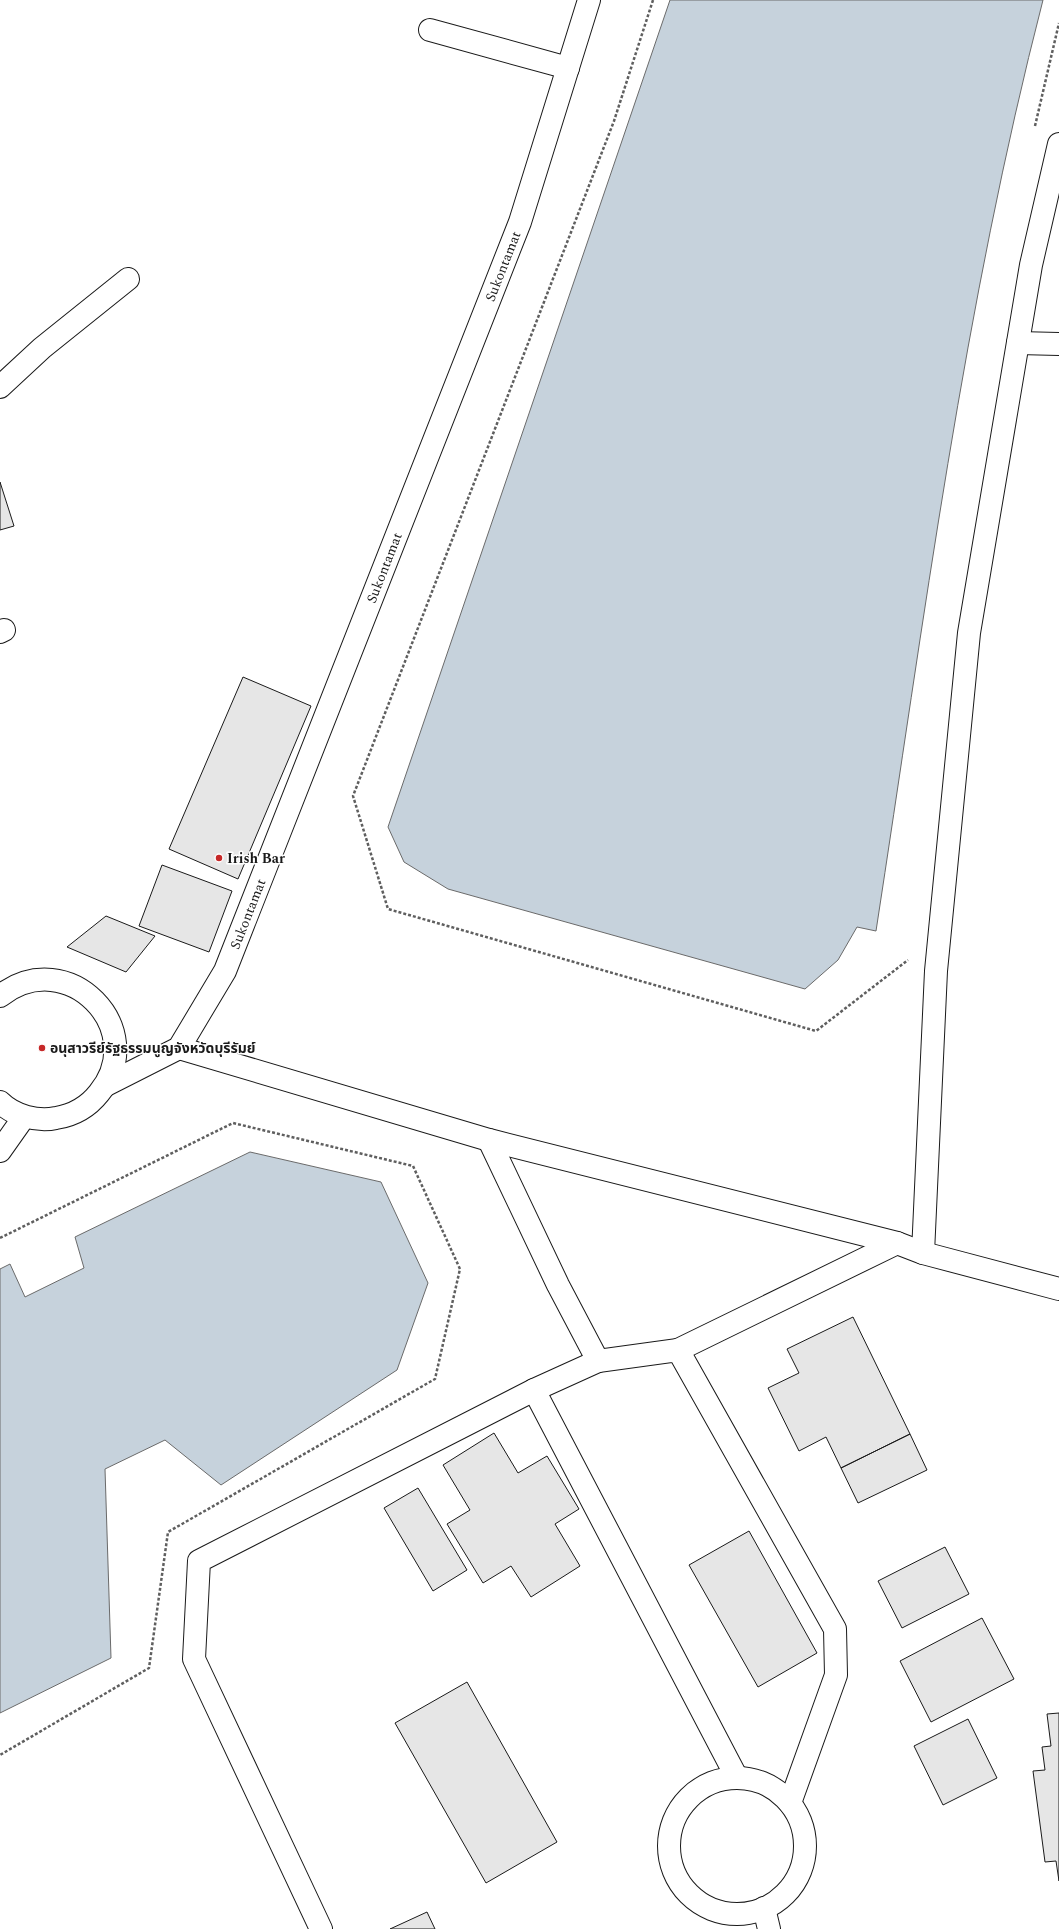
<svg xmlns="http://www.w3.org/2000/svg" width="1059" height="1929" viewBox="0 0 1059 1929" font-family="Spectral,'Noto Sans Thai',serif">
<style>
.water{fill:#c6d2dc;stroke:#6a6a6a}
.building{fill:#e6e6e6;stroke:#1a1a1a}
.lines{fill:none;stroke-linecap:round;stroke-linejoin:round}
.minor-casing{stroke:#1a1a1a;stroke-width:24}
.path{stroke:#5f5f5f;stroke-width:2.5;stroke-dasharray:3 2;stroke-linecap:butt}
.minor{stroke:#fff;stroke-width:22}
.poi-dot{fill:#c62828;stroke:#fff;stroke-width:1.5}
.labels{text-anchor:middle;stroke-width:3;stroke-linejoin:round;paint-order:stroke}
.street-label{font-size:14px;fill:#1a1a1a;stroke:#fff}
.poi-label{font-size:14px;font-weight:bold;fill:#1a1a1a;stroke:#fff;text-anchor:start}
</style>
<rect width="100%" height="100%" fill="#fff"/>
<path class="water" d="M670 0H1043C964 306 924 620 876 931L857 927 838 960 805 989 448 889 404 862 388 827Z
M250 1152 381 1182 428 1283 397 1370 221 1485 165 1440 105 1469 111 1658 0 1713V1269L10 1264 25 1297 84 1268 75 1237Z"/>
<path class="building" d="M0 482 14 526 0 530Z
M243 677 311 706 238 879 169 849Z
M162 865 232 891 209 952 139 926Z
M106 916 155 936 126 972 67 947Z
M853 1317 910 1434 841 1468 826 1437 799 1451 768 1388 799 1373 787 1349Z
M494 1433 518 1473 547 1456 579 1509 555 1524 580 1566 531 1597 511 1566 483 1583 447 1524 470 1510 443 1465Z
M910 1434 927 1470 858 1503 841 1468Z
M418 1488 467 1570 433 1591 384 1508Z
M749 1531 817 1653 758 1687 689 1565Z
M945 1547 969 1594 902 1628 878 1581Z
M982 1618 1014 1679 931 1722 900 1661Z
M467 1682 557 1842 486 1883 395 1723Z
M1059 1713V1881L1056 1861 1045 1862 1033 1771 1045 1770 1042 1747 1051 1746 1047 1714Z
M968 1719 997 1778 943 1805 914 1746Z
M427 1912 435 1929H390Z"/>
<g class="lines">
<g class="minor-casing">
<g id="minor">
<path d="M430 30 568 68"/>
<path d="M1018 343 1059 344"/>
<path d="M0 387 42 348 128 279"/>
<path d="M0 632 4 630"/>
<path d="M0 996C68 943 151 1030 99 1093 88 1107 75 1115 56 1118 38 1122 14 1116 0 1102"/>
<path d="M179 1048 489 1140 897 1243 923 1253 1059 1289"/>
<path id="s1" d="M106 1085 179 1048 225 971 520 222 589 0"/>
<path d="M489 1140 558 1285 598 1361 678 1350 835 1629 836 1675 790 1803"/>
<path d="M0 1151 24 1117"/>
<path d="M923 1253 936 971 969 633 1031 265 1059 144"/>
<path d="M678 1350 897 1243"/>
<path d="M534 1390 736 1776"/>
<circle cx="737" cy="1846" r="68"/>
<path d="M764 1908 769 1929"/>
<path d="M321 1929 194 1659 199 1561 534 1390 598 1361"/>
</g>
</g>
<path class="path" d="M653 0 614 121 353 796 388 909 816 1031 908 960
M1035 126 1059 23
M0 1238 233 1123 413 1166 460 1269 435 1379 168 1532 149 1668 0 1755"/>
<use href="#minor" class="minor"/>
</g>
<g class="poi-dot">
<circle cx="219" cy="858" r="4"/>
<circle cx="42" cy="1048" r="4"/>
</g>
<g class="labels">
<g class="street-label">
<text dy="5" stroke="none"><textPath href="#s1" startOffset="929">Sukontamat</textPath></text>
<text dy="5" stroke="none"><textPath href="#s1" startOffset="605">Sukontamat</textPath></text>
<text dy="5" stroke="none"><textPath href="#s1" startOffset="233">Sukontamat</textPath></text>
</g>
<g class="poi-label">
<text x="227" y="863">Irish Bar</text>
<text x="50" y="1053">อนุสาวรีย์รัฐธรรมนูญจังหวัดบุรีรัมย์</text>
</g>
</g>
</svg>
